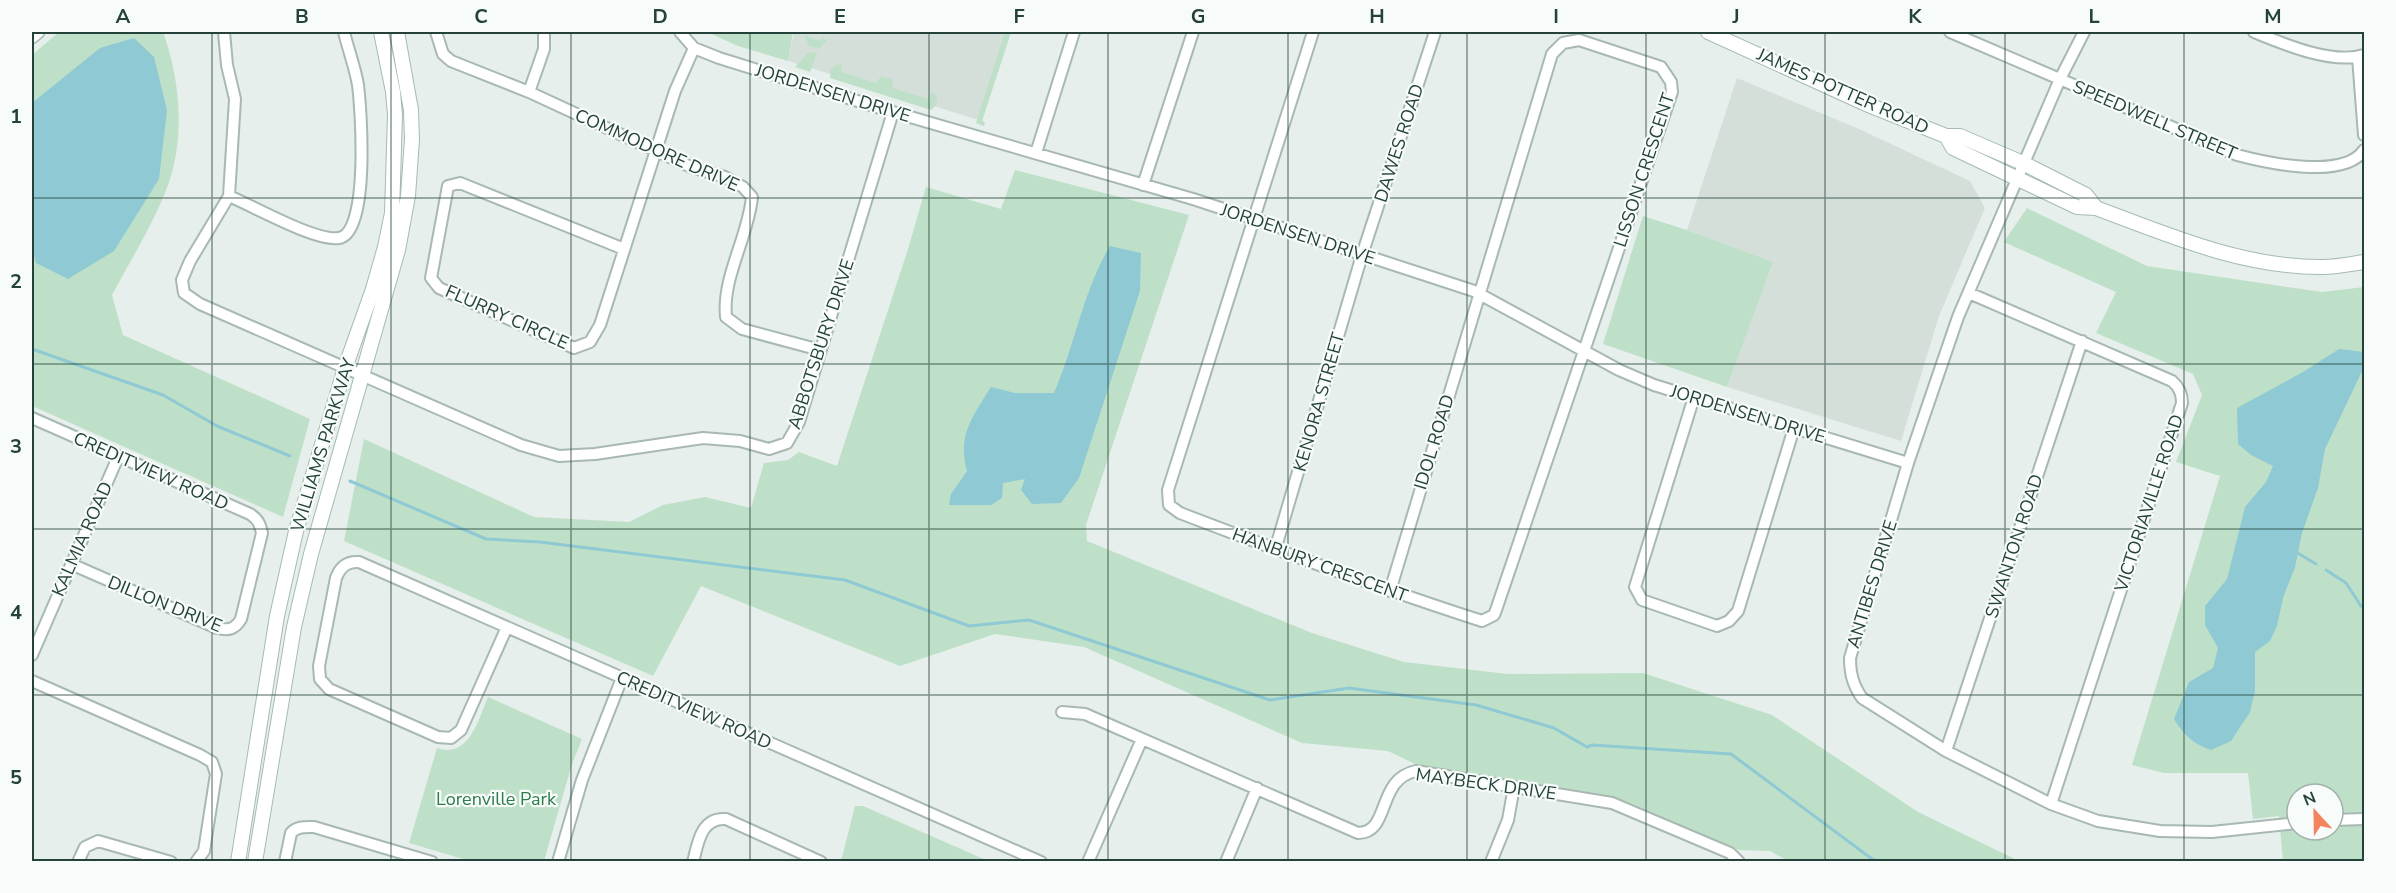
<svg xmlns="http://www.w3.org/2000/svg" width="2396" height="893" viewBox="0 0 2396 893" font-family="'Nunito Sans',sans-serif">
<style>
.built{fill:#d4dfda}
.green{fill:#bfe0c8;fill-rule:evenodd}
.water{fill:#8ec9d4}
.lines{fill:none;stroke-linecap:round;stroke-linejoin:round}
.stream{stroke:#8ec9d4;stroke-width:3}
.minor-casing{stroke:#a8b8b2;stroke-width:14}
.tertiary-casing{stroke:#a8b8b2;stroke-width:15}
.secondary-casing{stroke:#a4bbb3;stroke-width:16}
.minor{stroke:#fff;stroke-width:10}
.tertiary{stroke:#fff;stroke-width:12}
.secondary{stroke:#fff;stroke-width:14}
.grid{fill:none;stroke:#24423a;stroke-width:1.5;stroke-opacity:0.55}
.labels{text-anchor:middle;stroke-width:4.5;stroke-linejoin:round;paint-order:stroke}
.street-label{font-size:18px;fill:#24423a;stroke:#f7fbf9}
.park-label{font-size:18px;fill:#2d7a4b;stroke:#f7fbf9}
.neatline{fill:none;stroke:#24423a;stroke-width:2}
.grid-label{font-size:20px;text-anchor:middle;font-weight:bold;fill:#24423a}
</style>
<rect width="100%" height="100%" fill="#e6efeb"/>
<path class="built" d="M794 32H1011L982 121 788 61Z
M1737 78 1859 129 1970 181 1985 208 1939 316 1901 441 1727 387 1772 262 1687 230Z"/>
<path class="green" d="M59 32H163C181 82 186 142 165 193 151 228 130 261 112 295L123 335 310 419 283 517 32 406V55Z
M707 32H706H799V33L793 32 788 61 738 46Z
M1005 32H1011L982 121 985 122 984 126 976 123Z
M804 35 821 41 822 38 827 40 819 49 809 46Z
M809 52 817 53 810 72 795 67Z
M837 64 842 65 841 72 876 83 881 76 893 80 892 88 929 99 932 92 937 97 936 105 931 110 830 78 831 69Z
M1015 170 1189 215 1086 525 1087 541 1312 633 1404 662 1508 674 1643 673 1772 715 1918 812 2019 861H1788L1770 851 1739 850 1630 803 1610 796 1415 764 1388 751 1302 743 1084 647 995 634 900 666 701 586 653 676 344 541 364 439 534 517 629 522 663 505 705 497 751 508 764 463 788 460 799 452 837 466 908 249 926 187 1001 209Z
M2027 208 2147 266 2322 292 2364 287V861H2283L2279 816 2253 819 2248 773H2164L2132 765 2220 476 2176 462 2202 395 2193 374 2096 333 2116 292 2004 242ZM2297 794H2333V830H2297Z
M1643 216 1687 230 1773 262 1727 387 1603 344Z
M488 697 582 739 572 764 544 861H470L409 843 437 748C469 759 478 720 488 697Z
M855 806H863L986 860V861H841Z"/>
<path class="water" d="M134 38 154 57 167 110 159 179 114 251 68 279 36 263 32 247V103L100 48Z
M1110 246 1141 253 1140 291 1079 478 1061 503 1032 504 1021 490 1025 479 1003 483 1002 498 991 505H949L951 494 967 471C957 435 973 416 991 387L1015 393H1054C1075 345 1083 291 1110 246Z
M2339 349 2364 352V367L2325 449 2318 488 2302 533 2295 567 2283 598 2277 626 2270 641 2255 652V691L2250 712 2231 741 2211 750C2193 744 2184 735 2174 719L2189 682 2213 668 2218 648 2205 625V606L2227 579 2245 507 2266 482 2273 466 2251 455 2238 444 2237 408 2303 372Z"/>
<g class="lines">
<path class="stream" d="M32 349 163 395 217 426 290 456
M350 481 486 539 540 542 845 580 969 626 1029 620 1270 700 1349 688 1476 705 1554 728 1587 747 1592 745 1731 754 1872 859 1879 862
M2296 552 2316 564
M2326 570 2346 583 2361 606 2364 607"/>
<g class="minor-casing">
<path id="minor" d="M224 32 227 65 235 99 229 196 190 261 182 280 184 293 200 304 521 445 559 456 595 454 703 438 740 441 769 449 787 443 799 422 893 112
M436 32 443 54 451 61 529 92 691 167 725 177 743 187 752 197C748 238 722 277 726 317L742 329 820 350
M680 32 694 48 719 58 893 112 1193 199 1474 291 1619 370 1654 385 1908 463
M1313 32 1168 490 1169 505 1180 513C1279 551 1380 588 1482 621L1494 615 1496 610 1672 92 1671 82 1661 67 1579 40 1563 43 1552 54 1390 591
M1950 32 2237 155C2267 163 2344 180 2364 150
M2084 32 2060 79 1958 317 1908 463 1850 658C1850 674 1853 685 1862 698L1946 751 2051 804 2098 821 2160 831 2212 832 2297 823
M2254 32C2283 44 2333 65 2364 55
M2358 57 2364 135
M529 92 544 49V32
M1036 153 1074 32
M1143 185 1193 32
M229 196C253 206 316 242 339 238 370 233 361 109 358 85 355 67 348 49 344 32
M624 249 460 183 448 186 431 278 439 288 574 348 590 342 600 325 675 91 694 48
M1969 293 2172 381C2179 387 2182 393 2182 403L2051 804
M1694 397 1635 587 1642 600 1717 626 1729 621 1738 611 1794 428
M32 418 250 514C258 519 260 524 262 533L241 619C235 629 229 631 217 628L71 564
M1275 550 1362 255 1435 32
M507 627 461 730 451 738 438 737 329 689 320 679 319 666 336 578C340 567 347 561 359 562L1041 862
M32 655 118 457
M32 681 200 755 212 762 216 774 204 851 196 862
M1062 712 1085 714 1358 833C1391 833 1376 779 1416 771L1612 803 1730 853 1739 862
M1946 751 2082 341
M2333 820 2364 819
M78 862 85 847 98 841 171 862
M285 862 291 833C297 826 306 827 314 827L432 862
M558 862 582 780 622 678
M693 862C698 843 701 817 726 819L821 862
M1088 862 1142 739
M1226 862 1257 788
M1491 862 1508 820 1514 787"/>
</g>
<g class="tertiary-casing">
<path id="tertiary" d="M32 37 38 32"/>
</g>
<g class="secondary-casing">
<path id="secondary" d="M1708 32 1866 104 1946 136H1960L2025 164 2086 195 2096 208
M1946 136 1953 148 2077 207 2096 208C2168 235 2244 268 2323 267 2337 267 2351 264 2364 262
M238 862 277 616 296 531 345 368 373 289 385 247 392 213 395 115 393 92 381 32
M255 862 294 627 311 554 398 250 408 196 412 139 411 110 397 32"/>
</g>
<use href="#minor" class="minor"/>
<use href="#tertiary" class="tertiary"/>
<use href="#secondary" class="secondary"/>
</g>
<path class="grid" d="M212 32V862M391 32V862M571 32V862M750 32V862M929 32V862M1108 32V862M1288 32V862M1467 32V862M1646 32V862M1825 32V862M2005 32V862M2184 32V862M32 198H2364M32 364H2364M32 529H2364M32 695H2364"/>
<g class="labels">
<g class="street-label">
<text transform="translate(1843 91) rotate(24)" y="6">JAMES POTTER ROAD</text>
<text transform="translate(833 93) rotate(17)" y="6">JORDENSEN DRIVE</text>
<text transform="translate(2155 120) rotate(23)" y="6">SPEEDWELL STREET</text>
<text transform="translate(1399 143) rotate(-72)" y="6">DAWES ROAD</text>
<text transform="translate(657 150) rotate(24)" y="6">COMMODORE DRIVE</text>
<text transform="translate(1644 170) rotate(-72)" y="6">LISSON CRESCENT</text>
<text transform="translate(1298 234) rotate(18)" y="6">JORDENSEN DRIVE</text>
<text transform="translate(507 317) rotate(24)" y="6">FLURRY CIRCLE</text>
<text transform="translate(821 344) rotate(-72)" y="6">ABBOTSBURY DRIVE</text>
<text transform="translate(1319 402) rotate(-74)" y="6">KENORA STREET</text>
<text transform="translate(1748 414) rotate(17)" y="6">JORDENSEN DRIVE</text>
<text transform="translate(1434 442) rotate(-73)" y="6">IDOL ROAD</text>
<text transform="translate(323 445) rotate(-73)" y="6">WILLIAMS PARKWAY</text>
<text transform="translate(151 471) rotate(24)" y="6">CREDITVIEW ROAD</text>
<text transform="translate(2149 503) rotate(-72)" y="6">VICTORIAVILLE ROAD</text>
<text transform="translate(82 539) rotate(-66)" y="6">KALMIA ROAD</text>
<text transform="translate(2014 546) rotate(-72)" y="6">SWANTON ROAD</text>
<text transform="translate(1320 565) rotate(20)" y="6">HANBURY CRESCENT</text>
<text transform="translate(1872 584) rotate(-73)" y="6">ANTIBES DRIVE</text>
<text transform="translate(165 604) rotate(22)" y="6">DILLON DRIVE</text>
<text transform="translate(694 710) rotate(24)" y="6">CREDITVIEW ROAD</text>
<text transform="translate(1486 784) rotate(8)" y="6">MAYBECK DRIVE</text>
</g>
<g class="park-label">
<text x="496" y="805">Lorenville Park</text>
</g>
</g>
<rect width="2396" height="893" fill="none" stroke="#f7fbf9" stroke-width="66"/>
<g transform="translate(2315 812) rotate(338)"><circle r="28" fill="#f7fbf9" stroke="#a3b1ad" stroke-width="1.5"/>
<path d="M0-4.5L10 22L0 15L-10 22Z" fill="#f4845f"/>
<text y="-9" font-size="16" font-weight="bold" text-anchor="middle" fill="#24423a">N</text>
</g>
<rect x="33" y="33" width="2330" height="827" class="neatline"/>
<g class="grid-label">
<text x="123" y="23">A</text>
<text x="302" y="23">B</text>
<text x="481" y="23">C</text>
<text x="660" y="23">D</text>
<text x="840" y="23">E</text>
<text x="1019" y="23">F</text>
<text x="1198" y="23">G</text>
<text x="1377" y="23">H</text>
<text x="1556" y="23">I</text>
<text x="1736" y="23">J</text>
<text x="1915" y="23">K</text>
<text x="2094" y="23">L</text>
<text x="2273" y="23">M</text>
<text x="16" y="123">1</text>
<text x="16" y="288">2</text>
<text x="16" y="453">3</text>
<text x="16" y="619">4</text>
<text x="16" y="784">5</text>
</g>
</svg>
